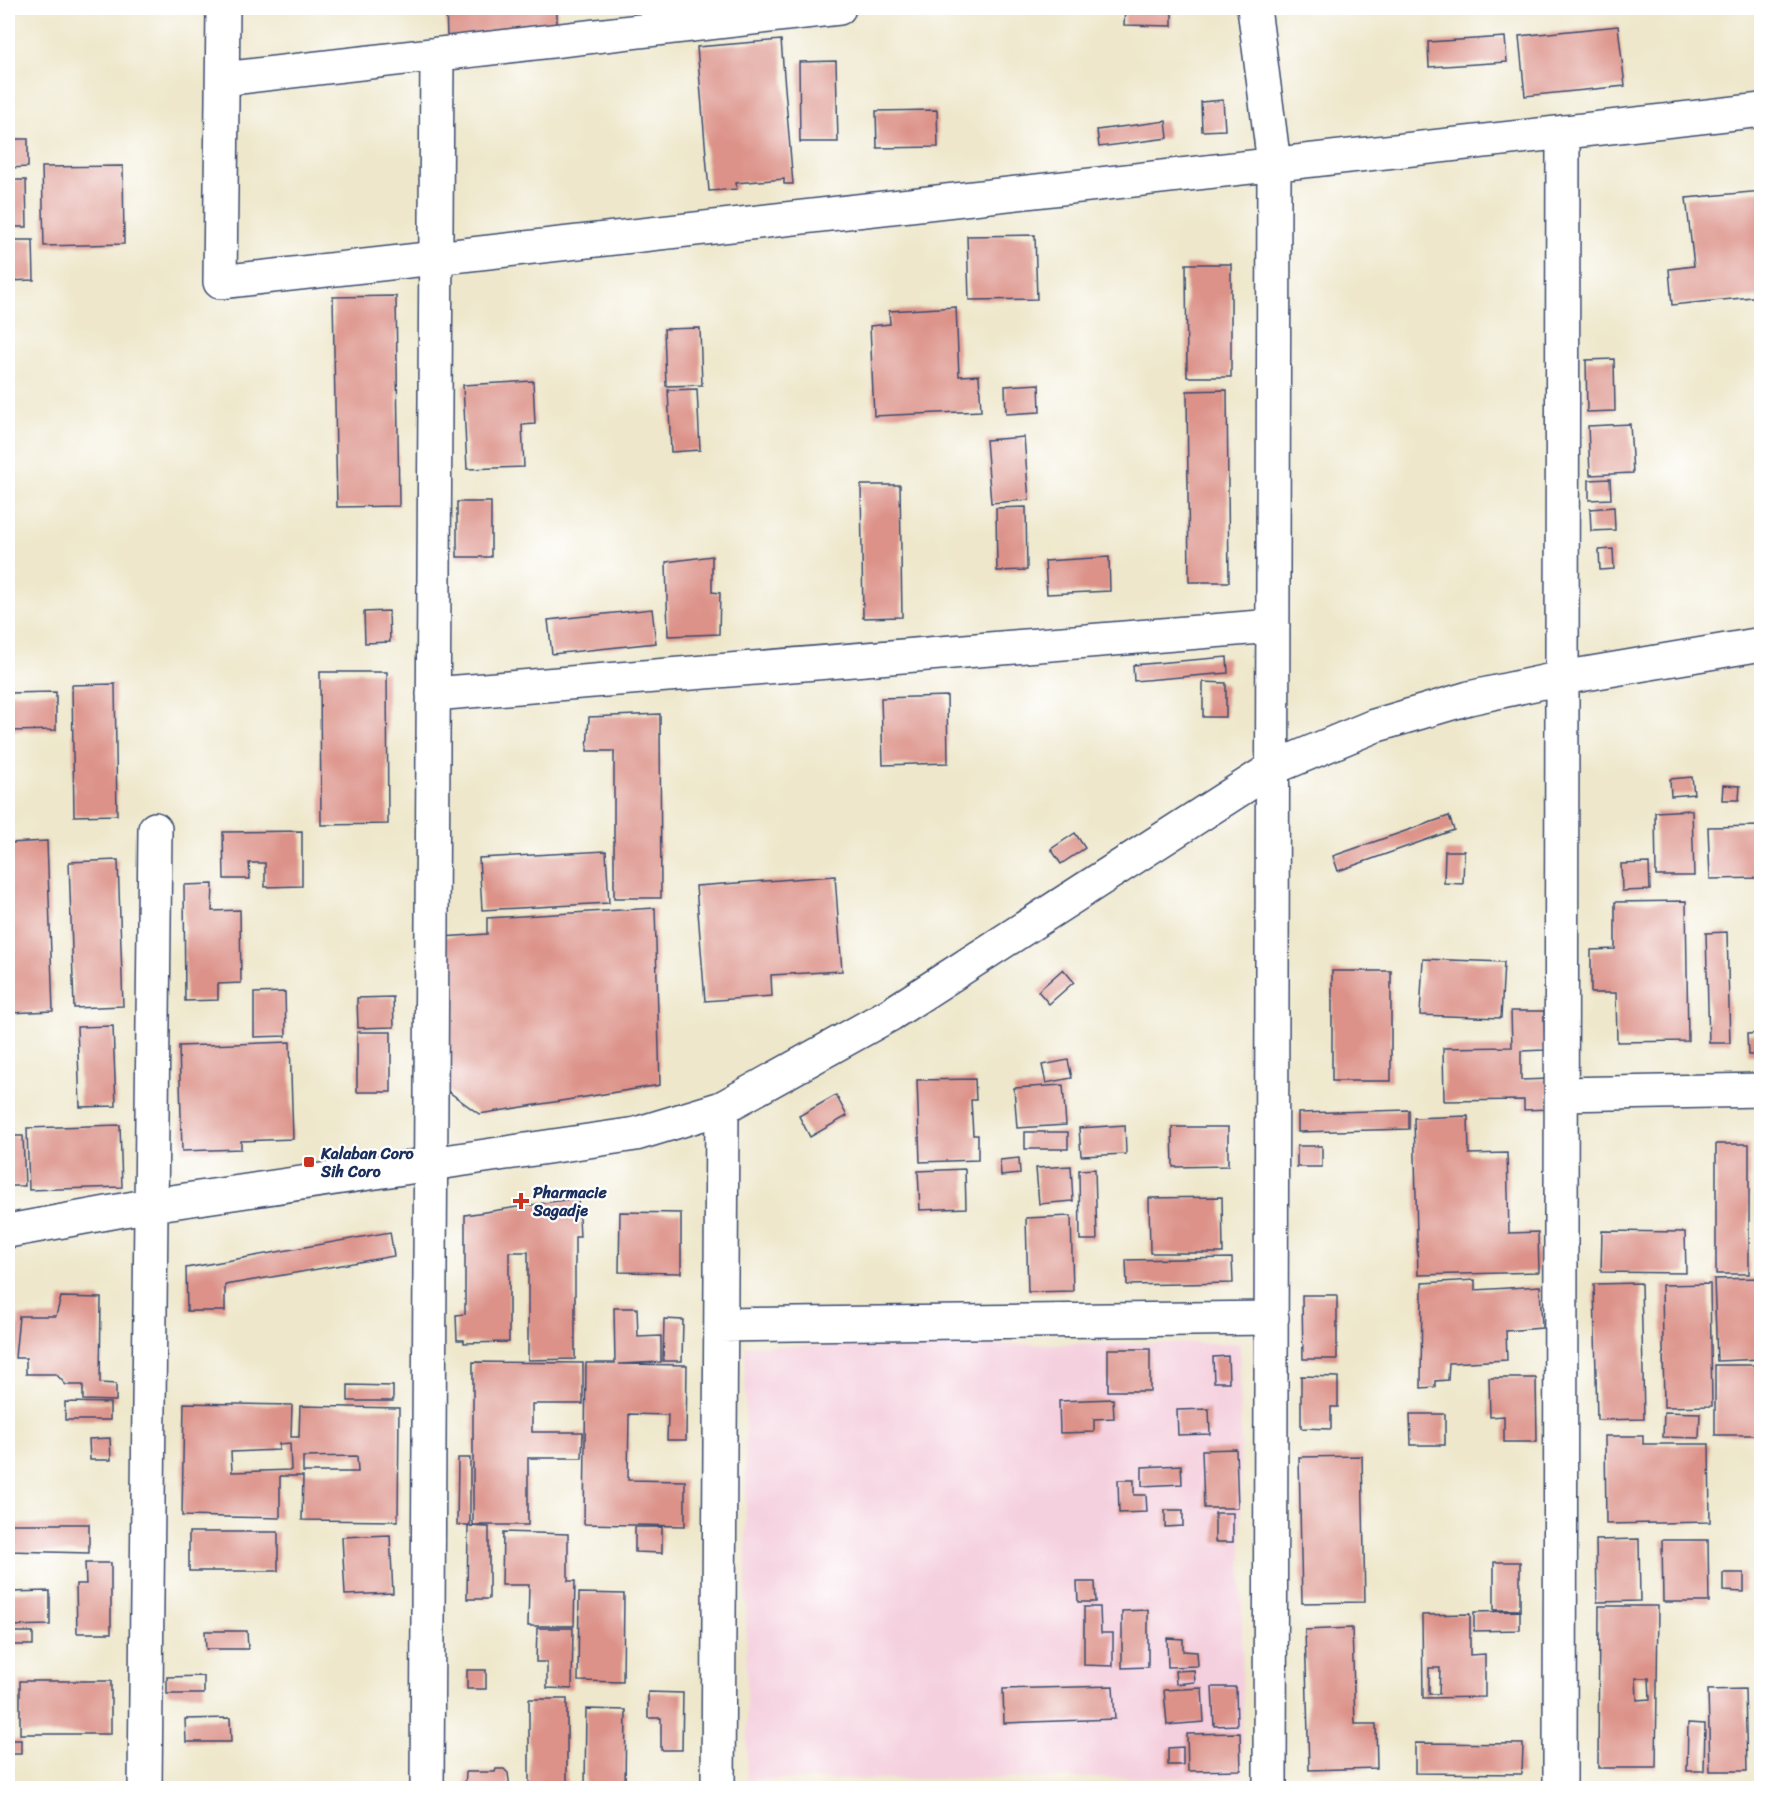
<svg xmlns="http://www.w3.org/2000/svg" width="1769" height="1796" viewBox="0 0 1769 1796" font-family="Sriracha,sans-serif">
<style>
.built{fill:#f4cfdd}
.building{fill:#dc9288;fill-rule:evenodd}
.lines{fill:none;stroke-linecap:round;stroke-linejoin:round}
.minor-casing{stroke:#3b4b6e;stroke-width:36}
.major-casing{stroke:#3b4b6e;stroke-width:36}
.minor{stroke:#fff;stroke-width:33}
.major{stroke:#fff;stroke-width:33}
.poi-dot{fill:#c8321e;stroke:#fff;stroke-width:2}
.labels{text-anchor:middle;stroke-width:4.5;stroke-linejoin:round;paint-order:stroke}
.poi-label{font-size:16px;font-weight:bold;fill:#1b2f5e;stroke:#fff;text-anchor:start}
</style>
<rect width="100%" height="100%" fill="#fff"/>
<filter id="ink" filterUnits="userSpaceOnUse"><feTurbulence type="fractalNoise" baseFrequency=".0167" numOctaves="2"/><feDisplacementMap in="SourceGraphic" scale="12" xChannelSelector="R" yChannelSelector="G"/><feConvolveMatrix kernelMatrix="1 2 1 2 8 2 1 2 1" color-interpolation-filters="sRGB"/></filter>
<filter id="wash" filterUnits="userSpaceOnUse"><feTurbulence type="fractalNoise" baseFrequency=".008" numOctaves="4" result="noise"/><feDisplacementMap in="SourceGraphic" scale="24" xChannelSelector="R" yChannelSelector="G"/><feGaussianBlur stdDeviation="1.35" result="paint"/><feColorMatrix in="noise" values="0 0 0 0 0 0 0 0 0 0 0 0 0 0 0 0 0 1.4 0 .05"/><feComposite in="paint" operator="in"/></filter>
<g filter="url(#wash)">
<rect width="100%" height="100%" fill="#eee7cb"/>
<path class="built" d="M1240 1343 1243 1777 747 1780 745 1346Z"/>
<g id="blocks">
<path class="building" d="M446 8H557V35L447 37Z
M1125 8H1172V26L1124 25Z
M1618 26 1625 86 1525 96 1519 36Z
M1505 37 1507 62 1429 67 1428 42Z
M781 40 793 184H784V179L736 183 737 189 709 191 697 47Z
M836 61 838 142H800L799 62Z
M1223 100 1225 130 1202 131 1201 102Z
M937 110 938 147 877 148 876 111Z
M1166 121 1168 138 1099 147 1097 130Z
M8 139H28V167L8 168Z
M123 166 124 244 44 246 42 167Z
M8 180H26L27 227H8Z
M1762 191V296L1672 305 1669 269 1694 266 1686 198Z
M1035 235 1037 299 969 300 967 236Z
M8 240H33L34 280 8 281Z
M1186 264H1231V377H1187Z
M396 296 399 506 337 507 333 297Z
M956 307 959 376 979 375 981 411 874 416 870 326 890 324 889 311Z
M700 328 702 385 666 386 664 329Z
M1614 359 1615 411 1587 412 1586 360Z
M533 381 535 424 522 425 524 467 467 469 463 385Z
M1039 384 1040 412 1006 414 1005 386Z
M697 389 700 450 671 452 668 390Z
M1227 390 1229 582H1189L1187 391Z
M1630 424 1633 473 1590 475 1588 426Z
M1024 437 1029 500 991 503 986 440Z
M1610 479 1611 499 1589 500V480Z
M861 485H900L902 617 863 618Z
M457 502H491V557H457Z
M1026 507 1027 570 997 571 996 508Z
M1614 507 1615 530 1591 531 1590 509Z
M1613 549 1614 569 1600 570 1599 550Z
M712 556V592L720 593 719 634 668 636 666 562Z
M1109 557 1110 591 1047 594 1045 561Z
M652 609 656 643 552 654 548 620Z
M389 611 390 642 365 643 364 612Z
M1227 657 1228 673 1134 681 1133 665Z
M320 672H387L388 824 321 825Z
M1203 682 1226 683V717H1203Z
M115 684 117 815 74 816 72 685Z
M56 692V730L8 731V693Z
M947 696 948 763 883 765 881 698Z
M660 714 661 898H614V751H587L589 717Z
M1692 777 1694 794 1671 796 1670 779Z
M1723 785 1740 786 1739 800H1722Z
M1692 810 1694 876H1656L1655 812Z
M1449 816 1454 830 1338 871 1333 856Z
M1762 826V878L1710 879 1708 827Z
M302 831V886L265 887V863H249L250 879H224L223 832Z
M1075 833 1085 848 1061 864 1051 849Z
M47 841 53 1011 9 1013 8 843Z
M606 851 609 903 482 910 479 858Z
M1445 851H1464L1463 884 1444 883Z
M118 860 123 1006 74 1008 69 862Z
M1649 863 1650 890 1622 891 1621 864Z
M835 876 842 971 771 975 772 996 705 1001 696 886Z
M213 884 212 911 240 910 241 983 218 984V1000L185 1001 184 885Z
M1686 901 1688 1041 1617 1042 1616 993H1591V950L1615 949V902Z
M655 908 660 1085 479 1114 445 1089 442 937 487 934V918Z
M1727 932 1730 1043H1709L1706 933Z
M1423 959 1504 962 1501 1018 1420 1015Z
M1063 969 1074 982 1049 1004 1038 991Z
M1332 971H1391V1081H1332Z
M285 992 286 1036 254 1037V993Z
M393 997 394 1027 358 1028 357 998Z
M1511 1011H1544L1545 1050 1521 1051V1080L1549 1079V1109L1524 1110V1100L1444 1101 1443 1048 1512 1047Z
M113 1026 116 1106 80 1107 77 1027Z
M357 1032H391V1092H357Z
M1762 1033V1055H1748L1747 1034Z
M290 1042 293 1139 241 1141V1149L182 1151 179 1046Z
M1068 1060 1072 1078 1046 1083 1042 1065Z
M975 1079 976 1100H971L973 1135H978V1160L920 1162 917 1080Z
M1063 1085 1066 1125 1017 1128 1014 1088Z
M836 1095 847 1116 810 1137 799 1116Z
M1409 1110V1129L1298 1132V1113Z
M1468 1116 1469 1154 1507 1153 1509 1233 1538 1232 1539 1272 1418 1275 1414 1118Z
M120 1125 122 1187 29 1190 27 1128Z
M1125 1125 1126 1154 1081 1156 1079 1128Z
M1172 1127H1228V1166L1173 1167Z
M1025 1132H1068V1149H1025Z
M8 1136H23L25 1186H8Z
M1716 1144H1749V1274H1716Z
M1297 1146H1322V1167H1297Z
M1019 1158 1020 1174 1001 1176 1000 1160Z
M1071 1166 1073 1201 1039 1204 1036 1168Z
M965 1169 966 1208 920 1210 918 1171Z
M1095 1169 1097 1240H1080L1079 1170Z
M1222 1197 1223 1253H1150L1149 1198Z
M578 1198 580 1237H575V1359L528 1360V1252H509V1342L464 1343V1340H457L456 1315 465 1314V1215Z
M620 1212 681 1213V1273L619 1272Z
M1071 1216 1073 1291 1028 1292 1026 1218Z
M1602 1231 1685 1232 1686 1273 1601 1272Z
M390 1232 394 1256 225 1285V1311H187L186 1268Z
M1232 1258 1233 1283 1127 1285 1126 1260Z
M1762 1278V1359L1717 1361 1714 1279Z
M1475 1280V1290L1540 1286 1542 1328 1506 1331 1507 1360 1449 1363 1448 1380 1435 1381V1387L1421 1388 1422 1283Z
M1641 1283 1644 1419 1597 1420 1594 1284Z
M1710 1284 1712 1406 1664 1407 1662 1285Z
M1302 1295H1337V1359H1303Z
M61 1297 101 1298 100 1383 116 1384V1401L83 1400V1385H66L56 1374H26V1358H15L19 1316H56Z
M614 1308H637L638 1337 661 1336V1362L619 1364 687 1365 686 1440H667L668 1415 629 1414 628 1480 685 1481V1526L584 1524 586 1363H615Z
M664 1319 683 1320 682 1361H663Z
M1108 1349H1150V1391H1108Z
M1228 1356 1229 1382H1214L1213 1357Z
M473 1362 583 1363V1404H532V1432H583L582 1458H528V1525H473Z
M1715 1365H1762V1435H1715Z
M1301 1376 1338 1377V1407H1331V1429L1301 1428Z
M1489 1378H1536L1537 1442H1504V1416L1490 1417Z
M348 1385 393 1386V1401H348Z
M1113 1399 1114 1418 1094 1419V1432L1060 1433 1059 1401Z
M65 1402 110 1403V1420H65Z
M184 1403 292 1405 291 1437H299L300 1406 399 1408 398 1521 302 1520 303 1476H280V1518L182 1516ZM290 1443 291 1470 232 1472 231 1452 279 1450V1444ZM357 1456 358 1472H303V1457Z
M1209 1409 1210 1434 1178 1435 1177 1410Z
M1664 1412 1700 1413 1699 1438 1663 1437Z
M1410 1414H1445V1445H1411Z
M1605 1436H1643V1444H1709L1710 1522 1606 1524Z
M110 1438 111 1460H90L89 1439Z
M1236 1449 1238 1508H1204L1202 1450Z
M1362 1456 1365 1602 1302 1603 1299 1457Z
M458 1458H470V1525H457Z
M1181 1465 1182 1484 1142 1486V1467Z
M1118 1480H1134V1495H1146L1147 1512 1119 1513Z
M1165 1510H1183V1526L1165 1527Z
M1215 1513H1233V1542H1215Z
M8 1524H89V1553L8 1551Z
M468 1526 489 1527V1599H467Z
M635 1527H662V1553L635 1552Z
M189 1532H278V1571H189Z
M503 1532 568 1534V1581H575L574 1626H528L529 1585H502Z
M390 1535 393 1593 345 1595 342 1537Z
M1639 1539 1640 1601 1597 1602 1596 1540Z
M1662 1540H1708L1709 1602H1663Z
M1494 1562H1520V1610H1494Z
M85 1563H111V1633H77L76 1584H86Z
M1723 1573H1744V1592L1723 1591Z
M1077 1582H1095L1096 1602H1078Z
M50 1591V1625L8 1626V1592Z
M579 1593 624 1594 623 1682 578 1681Z
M1599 1606H1658L1656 1768H1598ZM1636 1678H1649L1650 1699 1637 1700Z
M1084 1607H1100L1101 1633H1113V1666L1084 1665Z
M1148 1610V1667L1122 1668V1611Z
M1520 1611V1630L1474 1631V1612Z
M1470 1614V1655L1485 1654V1697L1423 1698 1422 1615ZM1429 1668H1440L1439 1694H1429Z
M537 1628H573L572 1689 547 1688V1662H536Z
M1352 1628 1355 1724H1376L1377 1768 1309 1770 1305 1630Z
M205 1631H247L248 1649H206Z
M12 1632H33V1645H12Z
M1167 1638 1183 1639V1651L1197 1652 1198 1666 1168 1667Z
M467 1670H486V1689H467Z
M1194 1670 1195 1682 1176 1684 1175 1671Z
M204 1676V1694H167V1677Z
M20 1681H111V1734H20Z
M1113 1686 1115 1719 1004 1723 1003 1689Z
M1212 1687H1236L1237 1725 1214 1726Z
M1202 1688 1204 1722 1167 1725 1164 1690Z
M1745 1689 1747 1771H1710L1708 1690Z
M648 1692 683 1693 682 1750H661V1718H648Z
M529 1699H567V1788H529Z
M586 1709 626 1710 625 1788H585Z
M230 1718 231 1742H186L185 1719Z
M1688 1723 1705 1724 1704 1771H1687Z
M1240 1733 1241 1770 1188 1771 1187 1734Z
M8 1740H21V1754H8Z
M1415 1743 1523 1744 1522 1774 1415 1773Z
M1183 1747V1765H1168V1748Z
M496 1769H504L508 1773 510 1788H465L466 1772H495Z"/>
</g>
</g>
<g filter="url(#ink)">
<use href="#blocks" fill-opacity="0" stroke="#3b4b6e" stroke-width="1.5"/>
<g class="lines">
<g class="minor-casing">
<path id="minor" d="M223 8 220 282 1762 110
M1254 8 1274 164 1270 1788
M223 79 839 8
M433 694 1273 626
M1561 1094 1762 1090
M721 1325 1272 1318
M145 1788 155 829
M427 1788 437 54
M718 1788 722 1108
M1560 1788 1563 132"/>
</g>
<g class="major-casing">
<path id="major" d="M8 1231 151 1205 636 1134 722 1108 891 1014 1273 768 1374 726 1469 698 1562 678 1762 644"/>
</g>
<use href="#minor" class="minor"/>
<use href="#major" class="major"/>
</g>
</g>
<g class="poi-dot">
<rect x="303" y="1156" width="12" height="12" rx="3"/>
<path d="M518 1192h6v6h6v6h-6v6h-6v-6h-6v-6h6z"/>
</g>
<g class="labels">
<g class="poi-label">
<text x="321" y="1159">Kalaban Coro<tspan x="321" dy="18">Sih Coro</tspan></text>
<text x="533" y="1198">Pharmacie<tspan x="533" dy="18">Sagadje</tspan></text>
</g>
</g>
<rect width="1769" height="1796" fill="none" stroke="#fff" stroke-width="30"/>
</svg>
